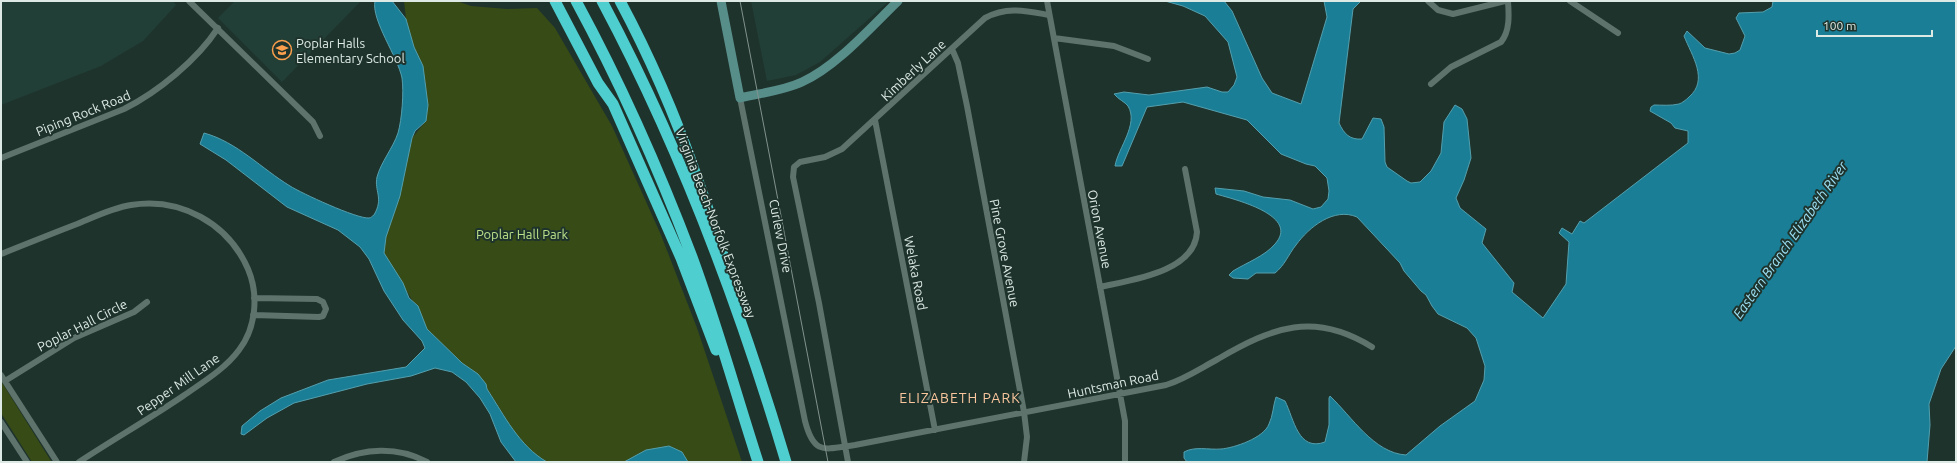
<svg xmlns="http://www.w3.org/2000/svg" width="1957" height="463" viewBox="0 0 1957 463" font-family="Ubuntu,sans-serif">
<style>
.built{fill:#213f36}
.green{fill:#374b17}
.water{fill:#1a7f96;stroke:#549fad}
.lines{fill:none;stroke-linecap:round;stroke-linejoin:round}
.street{stroke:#5d736c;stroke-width:6}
.secondary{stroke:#588e8a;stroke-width:9}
.highway{stroke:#4ececf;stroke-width:11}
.tram{stroke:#82938d;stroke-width:1}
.labels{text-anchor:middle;stroke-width:4;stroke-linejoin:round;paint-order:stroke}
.poi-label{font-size:13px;fill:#dce9e4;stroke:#1f332d;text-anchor:start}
.street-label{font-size:13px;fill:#dce9e4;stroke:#1f332d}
.park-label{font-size:13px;fill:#bae188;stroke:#1f332d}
.water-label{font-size:14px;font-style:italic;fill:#9de1f5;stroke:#1f332d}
.neighbourhood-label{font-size:14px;letter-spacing:1px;fill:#fac69d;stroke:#1f332d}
</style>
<rect width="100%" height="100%" fill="#1f332d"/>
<path class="built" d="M1 1H173L176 5 143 41 101 66 1 105Z
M235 1H361L282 82 218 18Z
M751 1H889L820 62 796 75 767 81Z"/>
<path class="green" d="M404 1H457L471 6 507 9 537 8 555 28 612 126 661 235 697 328 742 462H688L682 452 646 450 624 462H547L538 457 518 438 478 374 462 363 427 329 418 306 412 300 384 253 386 237 400 196 412 138 426 121 428 105 423 66 414 47 406 19Z
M1 381 51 461V462H32L1 413Z"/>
<path class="water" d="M375 1H392L406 19 414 47 423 66 428 105 426 121 415 131 412 138 400 196 386 237 384 253 403 283 409 298 418 306 427 329 462 363 478 374 486 384 487 389C504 415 519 446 547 462H516L501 442 490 414 480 398 466 382 452 372 435 368 411 376 367 384 294 403 267 418 244 435 241 434 242 426 260 411 281 398 328 380 406 367 425 348 422 341 403 320 384 291 369 259 360 247 338 230 287 207 226 160 200 144 204 133C237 142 262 169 290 186 301 193 357 219 369 218 371 218 372 216 374 215 384 198 374 191 377 177 381 162 393 148 398 133 402 119 404 92 402 78 398 57 371 20 375 1Z
M1165 1H1224L1232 11 1262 78 1272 93 1301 104 1327 17 1324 1H1361L1353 9 1339 123C1344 134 1350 140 1362 139L1373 118 1381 119 1384 127 1385 162 1387 167 1407 181 1411 183 1420 182 1431 171 1441 153 1444 122 1455 105 1462 109 1467 119 1471 158 1464 180 1456 198 1460 208 1486 229 1482 243 1514 283 1512 292 1543 318 1566 284 1569 242 1559 233 1562 228 1572 234 1580 221 1584 223 1688 143V131L1675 128 1671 123 1650 111 1651 107 1654 105C1661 105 1671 106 1679 104 1682 103 1686 100 1689 97 1709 80 1692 56 1684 36L1687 31 1705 48 1729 54 1735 53 1740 50 1745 36 1736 18 1739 13 1763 12 1772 7 1773 1H1956V346L1941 369 1929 404 1930 425 1927 462H1187L1184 458V452C1195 446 1208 450 1221 449 1234 448 1264 438 1269 424 1273 416 1273 406 1276 397L1285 401C1294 419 1298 452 1325 442L1329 425V398L1330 396C1352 417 1374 453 1406 455L1440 426 1475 401 1484 380 1485 366 1476 338 1467 328 1438 314 1432 306 1426 295 1421 291 1404 271 1400 263 1357 217C1334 207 1309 227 1296 245 1288 255 1285 265 1275 273H1256L1248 279 1233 278 1229 275 1233 271C1246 263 1265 256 1275 244 1301 215 1233 199 1216 194L1215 188 1244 191 1263 197 1290 200 1313 209 1321 207 1328 199 1329 191 1327 178 1315 166 1306 164 1281 154 1247 120 1183 102 1147 107 1122 166H1115C1118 148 1139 124 1128 106 1125 102 1118 99 1114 94L1124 92 1149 95 1207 87 1222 92H1228L1234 85 1237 77 1228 42 1205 16 1183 6Z
M669 446 682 452 688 462H624L646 450Z"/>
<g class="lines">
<path class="street" d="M189 1 313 122 320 136
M1047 1 1120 394 1125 421V462
M1428 1 1438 10 1453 14 1505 1
M1570 1 1618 33
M1054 38 1114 46 1148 59
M952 49 958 63 967 106 1024 412 1027 437 1024 462
M1431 84 1451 67 1501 42C1510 31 1509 15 1508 1
M740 98 805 421C814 456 825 449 855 445L1166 385C1185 379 1201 368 1218 359 1273 327 1314 311 1372 347
M875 120 935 430
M1 158 124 109C158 92 197 60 218 28
M1 254C26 244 51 234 77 224 94 217 112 208 131 205 180 197 228 223 248 269 259 295 256 328 239 350 225 369 203 382 183 396 149 419 114 439 79 462
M1100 287C1131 280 1195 272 1197 232L1185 169
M253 315 319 317 323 316 326 309 323 302 317 299 254 298
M1 375 57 462
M5 381 74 338 134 312 147 302
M1 422 27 462
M334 462C364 448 397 446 427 462
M848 462 819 303 793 177 794 167 800 162 825 157 842 149 985 18C1007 6 1026 11 1049 15"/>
<path class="secondary" d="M721 1 740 98C760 93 783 91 802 82 836 67 871 27 898 1"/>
<path class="highway" d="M555 1 598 83 613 104 681 258 716 350
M576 1C621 84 659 170 692 257 717 325 736 394 758 462
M602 1C680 147 739 304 786 462
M620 1C650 57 675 115 696 175 706 204 717 232 725 262"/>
<path class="tram" d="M740 1 828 462"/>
</g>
<defs>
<g id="school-ring" transform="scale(1)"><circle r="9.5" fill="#1f332d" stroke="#f99f4d" stroke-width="1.5"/><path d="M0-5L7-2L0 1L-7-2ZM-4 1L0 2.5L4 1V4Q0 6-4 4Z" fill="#f99f4d"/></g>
</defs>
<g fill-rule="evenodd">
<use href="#school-ring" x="282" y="50"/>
</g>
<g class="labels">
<g class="poi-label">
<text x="296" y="48">Poplar Halls<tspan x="296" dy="15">Elementary School</tspan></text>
</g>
<g class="street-label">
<text transform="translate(913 70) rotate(-43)" y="5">Kimberly Lane</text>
<text transform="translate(83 113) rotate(-22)" y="5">Piping Rock Road</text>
<text transform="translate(716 223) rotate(69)" y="5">Virginia Beach-Norfolk Expressway</text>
<text transform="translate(1100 229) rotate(79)" y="5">Orion Avenue</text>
<text transform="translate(781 236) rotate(79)" y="5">Curlew Drive</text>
<text transform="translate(1005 253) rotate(79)" y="5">Pine Grove Avenue</text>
<text transform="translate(916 273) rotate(79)" y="5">Welaka Road</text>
<text transform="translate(82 325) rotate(-27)" y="5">Poplar Hall Circle</text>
<text transform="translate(178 384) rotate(-35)" y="5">Pepper Mill Lane</text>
<text transform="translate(1113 384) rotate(-12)" y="5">Huntsman Road</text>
</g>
<g class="park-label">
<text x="522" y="239">Poplar Hall Park</text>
</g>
<g class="water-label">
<text transform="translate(1790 240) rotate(-55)" y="5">Eastern Branch Elizabeth River</text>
</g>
<g class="neighbourhood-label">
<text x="960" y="403">ELIZABETH PARK</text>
</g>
</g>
<rect width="1957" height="463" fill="none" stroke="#dce9e4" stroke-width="4"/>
<path d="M1817 30v6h115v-6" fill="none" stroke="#dce9e4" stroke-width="2"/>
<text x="1823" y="30" font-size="12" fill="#dce9e4" stroke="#1f332d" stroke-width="3" paint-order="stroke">100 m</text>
</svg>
